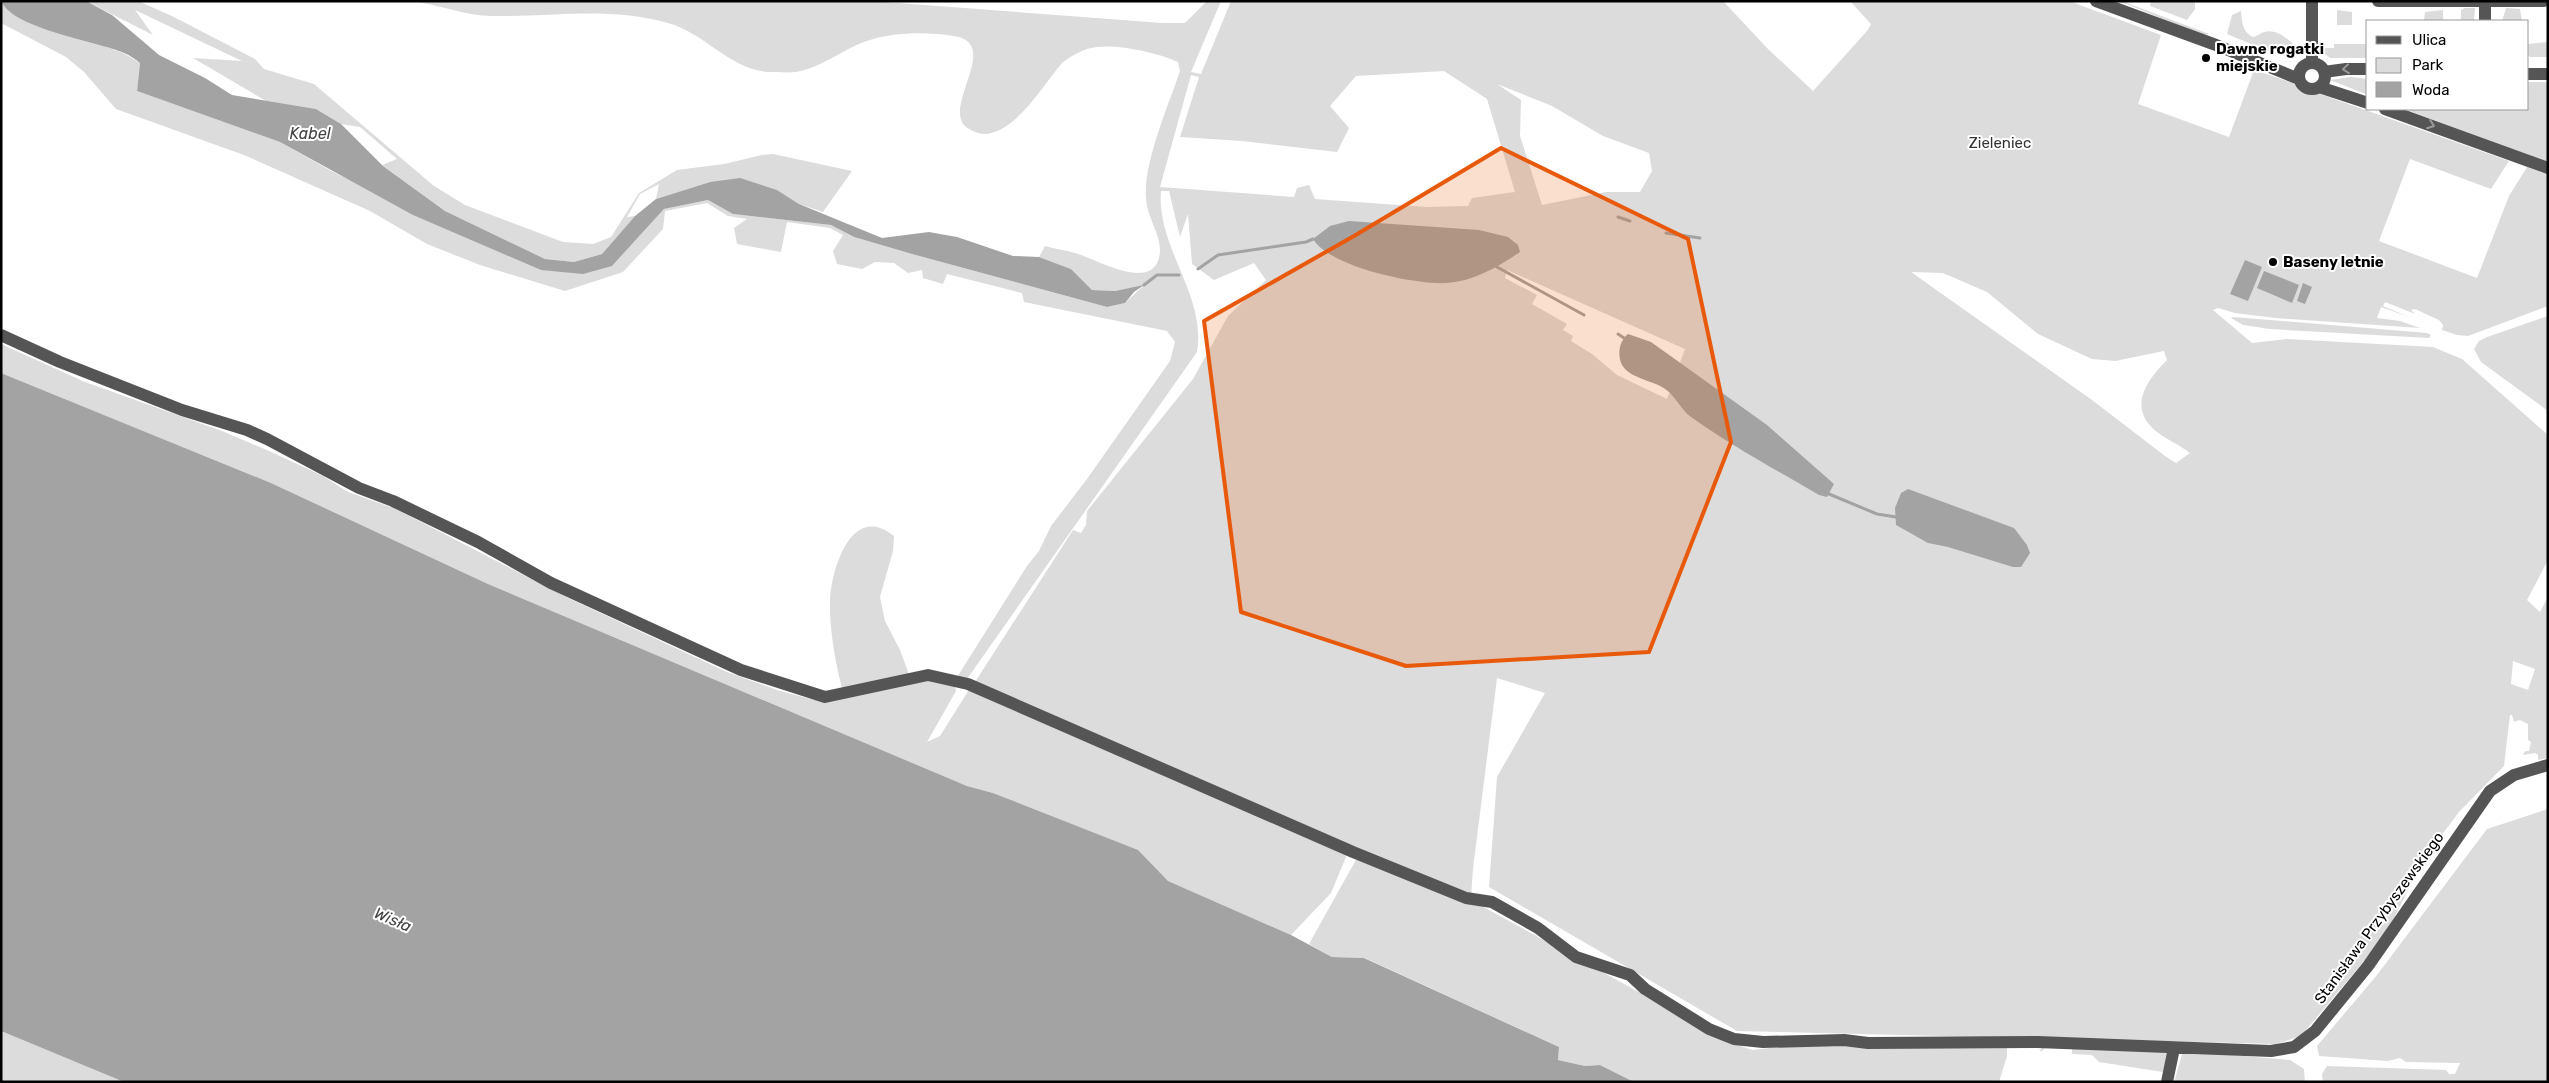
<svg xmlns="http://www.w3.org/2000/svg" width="2549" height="1083" viewBox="0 0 2549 1083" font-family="Rubik,sans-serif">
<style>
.green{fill:#dcdcdc;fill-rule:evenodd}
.water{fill:#a3a3a3}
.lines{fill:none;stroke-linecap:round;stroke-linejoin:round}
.stream{stroke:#a3a3a3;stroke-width:3}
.minor{stroke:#555;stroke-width:12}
.oneway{stroke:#999}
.marked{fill:#e8590c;fill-opacity:0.2;stroke:#e8590c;stroke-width:4;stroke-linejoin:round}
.poi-dot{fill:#000;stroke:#fff;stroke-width:2}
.labels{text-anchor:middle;stroke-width:4;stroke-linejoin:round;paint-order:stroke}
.poi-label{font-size:15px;font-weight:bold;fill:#000;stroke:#fff;text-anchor:start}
.park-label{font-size:15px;fill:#333;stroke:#fff}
.street-label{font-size:15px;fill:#000;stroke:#fff}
.water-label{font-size:16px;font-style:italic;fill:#444;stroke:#fff}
</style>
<rect width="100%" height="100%" fill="#fff"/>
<path class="green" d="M86 1H138L172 16 255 59 264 69 314 84 434 186 465 205 563 242 593 244 611 237 639 193 677 170 724 164 762 155 773 154 852 171 823 212 799 204 777 190 710 182 656 199 659 184 640 194 627 217 635 216 602 254 574 262 545 259 445 211 382 165 397 159 360 127 341 124 316 109 266 101 193 58 242 61 135 10 153 35Z
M409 1H871L1162 23H1185L1207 1H1221L1191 72 1201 74 1231 1H1723L1768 49 1813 91 1867 31 1871 24 1850 1H2069L2161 35 2138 104 2229 137 2254 70 2293 83 2305 93 2320 94 2509 161 2491 189 2410 159 2379 241 2477 278 2509 196 2527 167 2548 175V306L2468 336 2457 335 2442 330 2443 325 2439 320 2415 309 2411 310 2415 314 2385 302 2383 306 2409 317 2381 307 2377 318 2400 321 2420 328 2275 318 2235 313 2218 308 2213 310 2252 343 2287 339 2433 347 2462 359 2548 435V560L2527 600 2540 612 2548 597V758L2538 760V755L2535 753 2523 755 2525 751H2529L2531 742 2528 740V724L2520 720 2514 722 2512 715H2510L2504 766 2459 812 2423 860 2387 932 2359 967 2301 1036 2276 1044 1737 1031 1489 887 1497 777 1545 693 1497 678 1473 869 1471 897 975 682 1073 530 1081 533 1086 525 1087 511 1193 379 1228 316 1266 280 1254 263 1214 280 1192 264 1188 214 1180 237 1169 191H1161C1156 247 1207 296 1197 352L967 679 954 682 956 691 927 742 940 736 970 688 1344 853 1346 857 1331 893 1291 935 1168 881 1137 850 993 793 967 786 488 584 271 483 1 373V344L85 382 222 431 269 451 323 476 348 492 396 509 566 597 727 672 780 691 815 700 844 695C836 668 829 628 830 599 832 567 852 502 894 536L893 551 880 597 885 621 900 650 910 677 954 682 1027 566 1039 551 1051 526 1087 479 1170 361 1175 342 1167 331 1024 302 1022 293 947 274 943 284 923 278 922 270 908 273 894 263 875 262 862 269 837 264 833 251 843 235 830 228 787 222 781 252 737 244 734 228 747 219 728 216 707 203 665 211 663 229 623 272 565 291 480 265 427 244 370 211 244 155 116 109 84 72 66 57 1 23V3L10 12 123 53 140 63 137 91 280 142 333 172 541 270 612 266 664 209 708 200 733 214 831 225 854 237 912 254 1107 307 1125 303 1143 286 1115 291 1092 290 1071 269 1039 257 1045 246C1055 249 1065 250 1075 253 1095 258 1158 297 1160 250 1160 233 1147 217 1146 199 1143 163 1168 107 1180 71L1178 62C1159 53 1118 44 1097 47 1085 48 1072 55 1062 63 1043 85 1016 133 984 134 979 134 973 131 969 129 937 111 1004 44 954 36 927 32 897 32 870 40 845 47 822 68 796 72 788 73 777 72 768 72 729 69 705 33 668 23 610 6 551 17 492 16 464 16 436 3 409 1ZM1444 71 1487 99 1515 192 1472 198 1468 206 1426 207 1315 199 1309 185 1297 188 1294 197 1160 187 1191 75 1199 77 1180 137 1242 141 1337 152 1349 128 1330 106 1356 76ZM1497 84 1552 106 1603 136 1649 153 1652 171 1640 192H1606L1542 205 1520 136 1521 100ZM1507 270 1685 349 1667 399 1617 375 1592 354 1571 341 1573 336 1563 330 1567 324 1532 304 1537 295 1505 278ZM1911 272 1943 273 1987 292 2038 334 2092 359 2115 361 2164 351 2167 360C2146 381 2127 408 2157 432 2167 440 2180 445 2190 453L2176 463 2165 456 2092 400ZM2513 661 2535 669 2528 690 2511 684Z
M2119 1H2122L2209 34 2202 35Z
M2151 1H2195V9L2187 20 2150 6Z
M2465 8H2475L2474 21H2461V10Z
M2506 8 2520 9 2522 21H2502Z
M2337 10 2352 12V25H2337Z
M2443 10V21H2424L2425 12Z
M2241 11C2242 21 2242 32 2253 37 2258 36 2259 34 2264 32 2276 28 2288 39 2295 46L2303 48 2302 53 2292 58 2263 49 2227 34 2232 15Z
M2548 42V57H2530L2528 55V44Z
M2334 44H2368V58H2330L2321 51V48H2334Z
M2351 77 2368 79V95L2330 80Z
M2528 82H2548V162L2404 109H2528Z
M2548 316V411L2481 362 2474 349 2479 341 2487 337Z
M2233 317 2427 333 2431 335 2429 338 2270 329 2243 325 2231 318Z
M2548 809V1082H2323L2322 1074 2327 1066 2446 1070 2449 1074H2455L2460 1063 2406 1062 2400 1058 2388 1061 2319 1056 2317 1046 2377 975 2487 829Z
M1357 858 1478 904 1732 1043 1752 1050 1790 1046H2007V1056L1999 1082H1634L1600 1065 1585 1066 1558 1060 1559 1047 1365 958 1332 957 1309 944Z
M1 1031 124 1082H1Z
M2046 1045 2171 1051 2163 1072 2099 1062 2092 1055 2072 1054V1049L2046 1048 2040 1052 2041 1048Z
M2183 1051 2290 1060 2304 1069 2305 1082H2174Z"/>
<path class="water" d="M1 1H86L112 15 159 55 205 78 232 95 316 109 341 124 383 166 445 211 545 259 574 262 602 254 635 216 656 199 710 182 740 178 777 190 799 204 882 238 929 232 957 237 1013 256 1039 257 1071 269 1092 290 1115 291 1144 285 1134 292 1125 303 1107 307 912 254 854 237 831 225 733 214 708 200 664 209 612 266 583 274 541 270 413 215 280 142 137 91 140 63C135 59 129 55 124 53 97 41 13 29 1 1Z
M1349 221 1479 230 1508 237 1518 245 1520 252C1498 267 1474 281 1447 283 1415 285 1330 267 1313 239L1330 226Z
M2245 260 2262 267 2248 301 2230 294Z
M2264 271 2299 285 2292 303 2257 288Z
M2303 283 2312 287 2305 304 2297 301Z
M1628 334 1651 342 1767 425 1834 484 1827 497 1819 495C1776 470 1732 446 1691 417 1680 409 1674 393 1662 387 1650 380 1630 378 1622 365 1617 355 1619 341 1628 334Z
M1 373 271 483 488 584 967 786 993 793 1138 850 1168 881 1291 935 1332 957 1364 958 1559 1047 1558 1060 1585 1066 1600 1065 1634 1082H124L1 1031Z
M1908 489 2014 528 2027 545 2030 553 2021 567H2013L1948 547 1928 543 1896 525 1895 508 1901 493Z"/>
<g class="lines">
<path class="stream" d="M1618 217 1630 221
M1666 233 1700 238
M1497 267 1584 315
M1198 269 1218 255 1306 242 1313 239
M1144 285 1157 275H1179
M1618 334 1624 338
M1829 494 1877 514 1896 517"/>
<path class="minor" d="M2096 1 2216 45 2299 79
M2378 1H2544
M2485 21V2
M2299 76a13 13 0 1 1 26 0a13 13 0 1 1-26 0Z
M2312 63V1
M2324 72 2346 69H2368
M2528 74H2548
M2319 87 2368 103
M2385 109 2548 168
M1 335 60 362 182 410 247 430 267 439 359 488 393 501 478 542 551 583 741 670 825 697 928 675 968 684 1353 852 1466 898 1492 902 1538 928 1576 957 1630 975 1645 989 1709 1029 1734 1039 1763 1042 1844 1040 1868 1043 2038 1042 2271 1051 2294 1047 2315 1031 2368 966 2490 791 2514 775 2548 765
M2167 1082 2174 1048"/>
</g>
<defs><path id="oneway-chevron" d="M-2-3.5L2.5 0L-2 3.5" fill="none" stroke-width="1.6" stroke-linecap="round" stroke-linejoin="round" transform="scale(1.25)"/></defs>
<g class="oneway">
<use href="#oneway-chevron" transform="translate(2346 69) rotate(174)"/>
<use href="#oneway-chevron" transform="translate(2431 125) rotate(20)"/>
</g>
<path class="marked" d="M1501 148 1688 239 1731 442 1649 652 1406 666 1241 612 1204 321 1354 236Z"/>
<g class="poi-dot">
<circle cx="2206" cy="58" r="5"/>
<circle cx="2273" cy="262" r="5"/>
</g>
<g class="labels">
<g class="poi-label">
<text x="2216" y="54">Dawne rogatki<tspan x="2216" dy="17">miejskie</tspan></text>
<text x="2283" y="267">Baseny letnie</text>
</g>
<g class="park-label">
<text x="2000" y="148">Zieleniec</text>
</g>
<g class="street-label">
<text transform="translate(2379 918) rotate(-54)" y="5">Stanisława Przybyszewskiego</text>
</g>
<g class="water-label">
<text x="310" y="139">Kabel</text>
<text transform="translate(393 919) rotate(23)" y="6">Wisła</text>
</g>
</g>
<rect width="2549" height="1083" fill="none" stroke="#000000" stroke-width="5"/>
<rect x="2366" y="20" width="162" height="90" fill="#ffffff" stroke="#999999"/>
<rect x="2376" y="36" width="25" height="8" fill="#555555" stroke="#999999"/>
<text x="2412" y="45" font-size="15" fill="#000000">Ulica</text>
<rect x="2376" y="58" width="25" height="15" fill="#dcdcdc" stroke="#999999"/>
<text x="2412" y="70" font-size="15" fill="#000000">Park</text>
<rect x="2376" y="82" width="25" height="15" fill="#a3a3a3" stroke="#999999"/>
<text x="2412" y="95" font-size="15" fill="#000000">Woda</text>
</svg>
